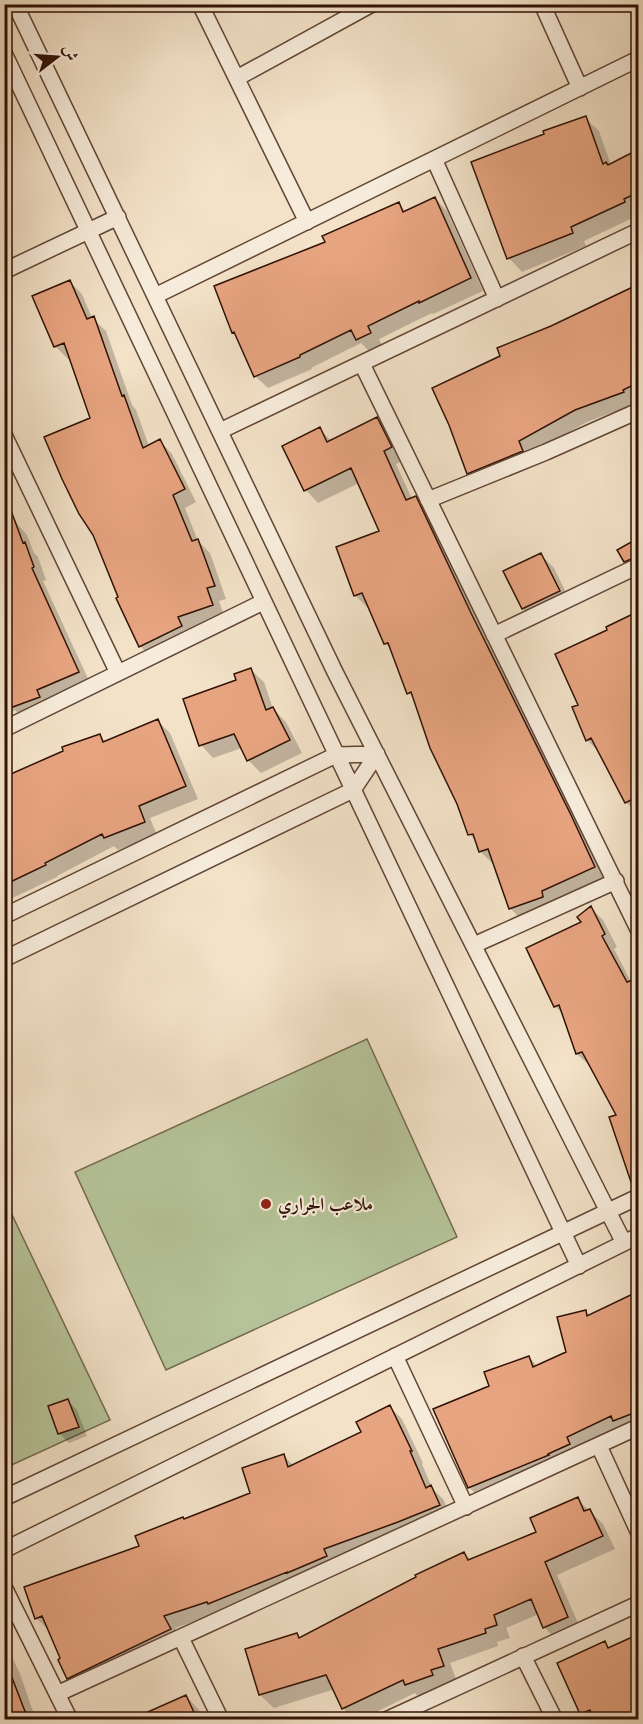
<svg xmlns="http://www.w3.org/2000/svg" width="643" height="1724" viewBox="0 0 643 1724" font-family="Cardo,Amiri,serif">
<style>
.green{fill:#b6c499;stroke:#736a4e;stroke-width:1.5}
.shadow{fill:#0003}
.building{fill:#e7a480;stroke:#301104;stroke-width:1.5}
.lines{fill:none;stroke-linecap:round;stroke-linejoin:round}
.street-casing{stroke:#614535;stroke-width:18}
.street{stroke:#f7ecdb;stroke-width:15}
.poi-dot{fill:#8f2418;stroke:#f7ecdb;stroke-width:2}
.labels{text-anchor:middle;stroke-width:4.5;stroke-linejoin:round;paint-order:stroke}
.poi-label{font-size:18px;font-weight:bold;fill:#301104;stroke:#f7ecdb;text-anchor:start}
</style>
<rect width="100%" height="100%" fill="#f3e2c8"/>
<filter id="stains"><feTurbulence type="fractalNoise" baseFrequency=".00333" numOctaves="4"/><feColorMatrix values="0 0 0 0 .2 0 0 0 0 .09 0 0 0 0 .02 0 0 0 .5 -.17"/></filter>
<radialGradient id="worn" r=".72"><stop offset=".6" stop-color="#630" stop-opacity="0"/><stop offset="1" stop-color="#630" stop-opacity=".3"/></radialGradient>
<path class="green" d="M367 1039 457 1237 166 1370 75 1172Z
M4 1198 110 1420 5 1468H4Z"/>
<path class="shadow" d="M585 118 599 131 611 165 638 151V212L636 213 637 216 584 241 586 246 522 272 509 258Z
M435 198 447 211 483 291 433 314 432 313 379 339 382 346 370 352 361 343 311 368 312 369 268 388 255 376 238 337 233 332 327 243 399 204 406 212Z
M70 282 82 294 92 318 106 331 132 405 136 410 149 446 160 441 172 454 196 502 185 508 198 541 210 553 226 599 219 601 225 618 153 659 140 646 120 598 92 418 70 357 68 359 55 346Z
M638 286V399L634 402 635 404 587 422 530 453 480 485 468 473 502 357Z
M377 419 390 432 404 460 396 464 412 499 415 498 428 511 606 880 523 921 510 908 493 864 480 851 477 842 469 834 415 699 409 693 393 651 386 644 370 607 368 608 355 595 381 532 359 483 318 503 306 490 320 429 332 442Z
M4 498 18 525 27 535 34 553 38 557 46 580 43 581 91 685 25 720 15 710 9 713 4 708Z
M638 550V561L629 565 625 561Z
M541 555 554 568 572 605 537 622 523 609 505 572Z
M638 613V821L635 811 626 802 600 753 587 740 580 705 609 631Z
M251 670 264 682 273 709 286 722 302 753 261 773 248 760 242 748 213 758 201 745 238 681Z
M158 721 170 733 198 799 150 818 157 835 118 850 114 846 57 876V877L4 902V778L100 736 106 742Z
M591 908 603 920 617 947 614 949 631 982 618 1116 590 1066 577 1054 564 1015 555 1006 583 923Z
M638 1293V1428L482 1500 469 1487 491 1386 529 1357 538 1367 567 1353 585 1311 590 1316Z
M68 1401 77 1410 87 1436 69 1443 60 1434 50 1407Z
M390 1407 402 1419 423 1463 422 1464 432 1488 443 1499 451 1517 219 1613 175 1628 182 1641 80 1690 68 1678 62 1659 49 1630 36 1618 141 1547 184 1520 252 1494 284 1456 294 1466 363 1433Z
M577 1499 603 1524 615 1549 557 1575 581 1630 557 1640 544 1627 539 1614 506 1628 510 1638 497 1642 498 1646 450 1663 456 1679 443 1684 445 1688 420 1698 415 1693 360 1720H355L343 1708 335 1689 274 1708 260 1695 297 1635 301 1639 464 1553 471 1561 538 1532Z
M638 1636V1720H588L581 1713 604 1643 610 1649Z
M4 1640 20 1674 36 1720H4Z
M186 1696 199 1710 204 1720H117L134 1713 139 1718Z"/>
<path class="building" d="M586 116 603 164 606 162 608 165 639 149V192L624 199 625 202 571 227 573 233 507 259 471 162 544 134 543 131Z
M435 197 471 278 419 303V301L368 326 371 333 356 340 351 330 300 355V357L254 377 234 332 232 333 214 286 325 242 322 236 399 202 403 212Z
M70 280 87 319 94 316 122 396 124 395 143 448 160 439 185 489 173 495 192 541 198 539 215 586 207 588 213 605 178 617 182 626 139 647 116 598 118 597 93 535 79 514 62 479 44 437 90 418 64 343 54 347 32 296Z
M639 284V382L623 390 624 392 575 410 519 441 523 451 467 474 449 425 432 388 500 356 497 348 551 326Z
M377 417 392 447 384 451 406 500 416 496 471 613 571 815 595 867 542 891 543 897 509 909 488 849 479 852 473 834 468 835 457 804 430 748 411 692 407 694 388 643 384 644 362 593 354 596 336 547 379 531 351 468 304 491 282 446 320 427 327 442Z
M6 497 23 543 25 542 34 567 32 568 79 672 37 690 40 697 10 708 4 693V498Z
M633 541 639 550V556L624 562 617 550Z
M541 553 560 591 522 609 503 571Z
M639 611V796L625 803 591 738 586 741 572 707 578 705 555 654 607 630 606 627Z
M251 668 266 710 273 707 290 740 247 761 234 734 199 746 183 699 236 680 234 674Z
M158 719 186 786 139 806 145 822 104 838 102 834 45 863 46 865 4 885V777L63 751 62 747 100 734 103 742Z
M591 906 605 934 602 936 627 982 639 978V1187L633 1188 609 1117 616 1115 582 1052 576 1054 559 1005 554 1007 526 948 581 922 577 917Z
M639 1291V1411L613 1421 611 1416 567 1437 570 1444 548 1454 549 1455 468 1488 433 1409 489 1386 484 1372 529 1356 533 1367 566 1352 557 1317 586 1310 587 1316Z
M68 1399 79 1427 58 1434 48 1406Z
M390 1405 412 1451H410L426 1488 431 1485 440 1505 398 1522 324 1549 327 1556 287 1573V1572L208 1604 207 1602 164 1616 171 1629 67 1679 58 1660 60 1658 42 1616 35 1619 24 1587 139 1546 135 1536 183 1517 184 1519 250 1493 242 1468 284 1454 288 1467 361 1432 356 1422Z
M578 1497 584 1511 590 1509 603 1536 545 1562 568 1617 543 1628 531 1599 494 1615 497 1625 485 1629 486 1633 438 1649 444 1666 431 1670 433 1675 405 1685 403 1680 342 1709 326 1675 259 1695 245 1649 297 1633 299 1638 416 1577 415 1575 464 1552 468 1560 536 1532 530 1518Z
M639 1634V1688L632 1691 639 1711V1719H593L590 1710 580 1714 557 1663 605 1641 608 1648Z
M4 1662H6L26 1714 11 1719H4Z
M186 1695 197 1719H132Z"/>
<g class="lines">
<g class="street-casing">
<path id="street" d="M15 4 335 672 624 1243
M200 4 307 222
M542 4 580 88
M4 53 579 1266
M237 78 372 4
M434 159 497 299
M4 271 118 217
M155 296 638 59
M362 364 638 929
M220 431 638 231
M4 435 118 673
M428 500 546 452 638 411
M494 635 638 566
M4 729 263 602
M4 916 336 755 377 754
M474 945 616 881
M4 959 353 790 377 754
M395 1356 466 1507
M599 1446 638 1531
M4 1498 638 1197
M4 1550 638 1236
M4 1587 70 1720
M181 1638 221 1720
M523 1656 555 1720
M57 1694 638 1427
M386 1720 638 1604"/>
</g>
<use href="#street" class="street"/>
</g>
<circle class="poi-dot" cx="266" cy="1204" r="6"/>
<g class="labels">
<g class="poi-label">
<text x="278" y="1210">ملاعب الجراري</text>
</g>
</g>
<rect width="643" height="1724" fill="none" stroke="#f3e2c8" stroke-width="24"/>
<rect x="6" y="6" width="631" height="1712" fill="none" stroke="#301104" stroke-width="3"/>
<rect x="12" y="12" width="619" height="1700" fill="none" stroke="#301104" stroke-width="1.5"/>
<g transform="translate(57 57) rotate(73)" stroke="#f7ecdb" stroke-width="4.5" paint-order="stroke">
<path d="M0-4.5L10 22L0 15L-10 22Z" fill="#301104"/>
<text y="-9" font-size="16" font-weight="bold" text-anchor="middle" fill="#301104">ش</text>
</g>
<rect width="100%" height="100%" filter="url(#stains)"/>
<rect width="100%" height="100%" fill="url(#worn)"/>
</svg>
